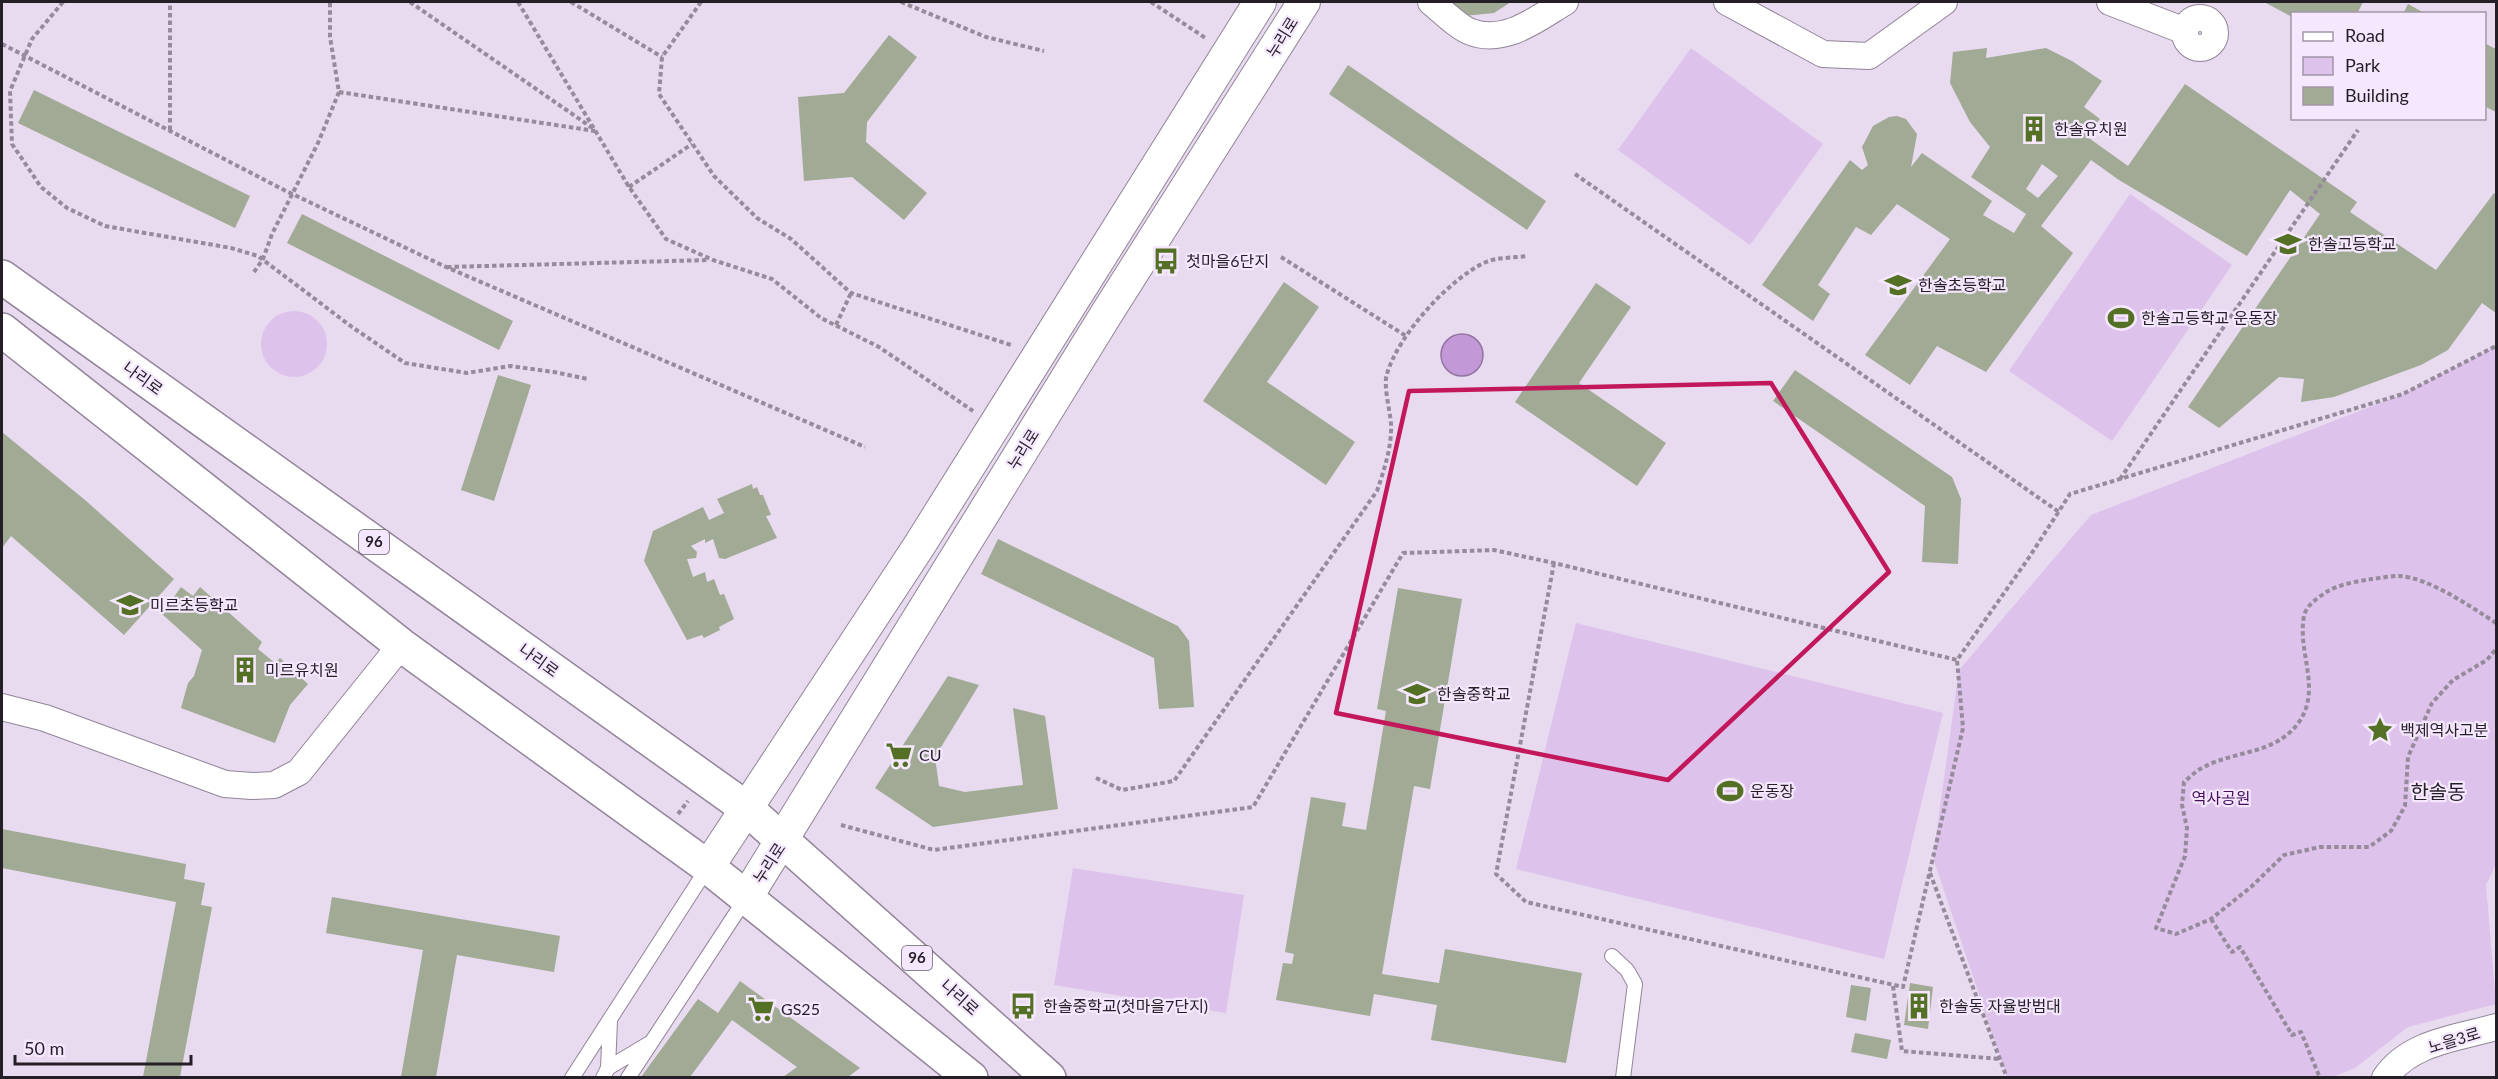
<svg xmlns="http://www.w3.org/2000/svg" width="2498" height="1079" viewBox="0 0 2498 1079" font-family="Lato,'Noto Sans KR',sans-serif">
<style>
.green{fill:#ddc2ec}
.water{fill:#c298d7;stroke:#9374a2;stroke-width:1.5}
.building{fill:#a0aa94;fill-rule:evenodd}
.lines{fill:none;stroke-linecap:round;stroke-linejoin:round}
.service-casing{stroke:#918498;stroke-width:16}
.minor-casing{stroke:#918498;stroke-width:28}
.tertiary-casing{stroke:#918498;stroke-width:34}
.primary-casing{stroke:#918498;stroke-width:36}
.path{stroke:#958b9a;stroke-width:4;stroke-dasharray:4.5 3;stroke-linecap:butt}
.service{stroke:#fff;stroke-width:14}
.minor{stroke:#fff;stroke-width:26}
.tertiary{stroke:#fff;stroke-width:32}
.primary{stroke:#fff;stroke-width:33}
.marked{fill:none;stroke:#c2185b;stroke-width:4.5;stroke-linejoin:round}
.labels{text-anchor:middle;stroke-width:4.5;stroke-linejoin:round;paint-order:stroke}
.shield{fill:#f5e7fd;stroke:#635b67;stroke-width:1.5}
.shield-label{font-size:15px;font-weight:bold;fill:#241f27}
.street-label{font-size:16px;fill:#241f27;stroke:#f5e7fd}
.poi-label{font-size:16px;fill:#241f27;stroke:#f5e7fd;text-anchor:start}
.park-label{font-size:16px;fill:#46105c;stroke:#f5e7fd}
.quarter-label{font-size:20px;fill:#241f27;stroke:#f5e7fd}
</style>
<rect width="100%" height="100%" fill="#e8daef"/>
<path class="green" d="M1691 48 1823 144 1750 245 1618 150Z
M2130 194 2232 265 2112 441 2009 371Z
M261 344a33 33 0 1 1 66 0a33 33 0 1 1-66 0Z
M2496 346V864L2486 885 2496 1004 2408 1027 2355 1068 2333 1077H2007L1933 858 1959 670 2091 515 2403 394Z
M1576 623 1943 713 1884 959 1516 869Z
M1073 868 1244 895 1226 1013 1054 985Z"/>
<path class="water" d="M1441 355a21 21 0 1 1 42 0a21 21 0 1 1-42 0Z"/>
<path class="building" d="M1444 2H1511L1494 13 1464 16Z
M2264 2H2363L2357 14H2292V17Z
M2408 4 2426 14H2403Z
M889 35 917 57 867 122 866 142 927 193 904 220 852 177 804 181 798 97 844 93Z
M2484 43 2496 49V112L2484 106Z
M1987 48 1986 58 2046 48 2072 61 2102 81 2084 107 2100 119 2086 136 2128 166 2185 84 2357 202 2350 212 2436 270 2494 193 2496 195V313L2482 303 2448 350 2421 365 2334 397 2301 402 2304 379 2279 377 2219 428 2188 407 2320 214 2290 190 2247 256 2119 180 2091 160 2041 226 2073 253 1986 372 1937 346 1910 385 1865 355 1950 239 1897 204 1871 235 1856 227 1818 285 1830 294 1813 321 1762 285 1850 160 1862 170 1868 165 1862 147 1873 126 1889 117 1897 116 1906 119 1917 134 1911 167 1922 153 1992 201 1983 215 2014 233 2026 214 1971 177 1990 147 1970 122 1950 83 1953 52ZM2042 164 2058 176 2038 198 2026 189Z
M1348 65 1546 201 1527 230 1329 94Z
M34 90 250 196 235 228 18 123Z
M302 214 513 321 499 350 287 243Z
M1284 282 1319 307 1267 382 1355 442 1326 485 1203 401Z
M1596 283 1631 307 1579 383 1666 443 1637 486 1515 402Z
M1795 370 1952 477 1961 499 1958 564 1922 562 1925 506 1773 401Z
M498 375 531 385 494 501 461 490Z
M2 432 85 500 174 579 124 635 11 536 2 548Z
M752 484 753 489 757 487 760 495H763L771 515 766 516 777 538 725 559 719 558 713 539 705 543V539L691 546 697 552 696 558 687 559 693 577 705 572 707 582 714 579 720 595 724 594 734 619 719 627 720 630 704 638 702 635 687 640 644 561 653 531 703 507 709 520 724 513 717 499Z
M998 539 1178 626 1189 641 1194 707 1159 709 1154 658 981 574Z
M181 587 193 596 200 587 262 642 258 649 275 663 280 658 308 684 290 705 275 743 181 708 188 683 194 676 202 650 162 614Z
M1398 588 1462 599 1430 789 1414 786 1382 974 1439 983 1445 949 1582 973 1566 1063 1431 1040 1437 1005 1374 994 1370 1016 1276 1000 1283 963 1292 964 1294 954 1285 952 1311 797 1346 803 1342 826 1366 830 1386 711 1377 709Z
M948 676 979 685 935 757 939 786 965 792 1023 785 1013 708 1045 716 1058 809 933 827 875 788Z
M2 829 186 864 184 879 205 883 201 905 212 907 180 1077H143L176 902 2 868Z
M332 897 560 936 554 972 457 955 436 1077H401L423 950 326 933Z
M740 981 860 1068 848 1077H783L797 1067 732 1020 690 1077H641L698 999 718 1013Z
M1910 983 1933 987 1928 1029 1904 1025Z
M1851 985 1871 988 1866 1021 1846 1017Z
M1855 1033 1891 1040 1887 1059 1851 1052Z"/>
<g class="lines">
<g class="service-casing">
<path id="service" d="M1612 956 1627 970 1635 984 1623 1078
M608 1068 648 1044
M572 1078 708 867
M603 1078 608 1068 610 1021
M628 1078 746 898"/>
</g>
<g class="minor-casing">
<path id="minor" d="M1431 2C1441 10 1459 28 1471 32 1505 45 1538 18 1565 2
M1727 2 1823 54 1869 56 1944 2
M2110 2 2185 31
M2185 33a15 15 0 1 1 30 0a15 15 0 1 1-30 0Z
M2 707 45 718 225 784 252 786 274 785 299 772 401 645
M2385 1078C2409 1042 2458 1038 2496 1027"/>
</g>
<g class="tertiary-casing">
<path id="tertiary" d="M708 867 919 546 1260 2
M746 898 1107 313 1304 2"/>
</g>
<g class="primary-casing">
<path id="primary" d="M2 277 746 808 1049 1078
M2 330 401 645 708 867 971 1078"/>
</g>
<path class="path" d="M63 2 32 39 10 91 12 144 41 187 67 208 105 226 231 248 258 256 352 327 405 363 467 373 510 366 554 372 588 379
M410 2 594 129
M518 2 629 187 666 239 713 260 772 279 821 318 879 347 973 411
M571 2 662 57
M701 2 662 57 659 94 714 176 757 218 791 239 851 293 1011 345
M901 2 986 37 1044 51
M1151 2 1207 39
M2 44 286 191 446 267 865 447
M339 92 595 131
M170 130V2
M1575 174 2059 512
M629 187 692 144
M1281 257 1406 336
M447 267 709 260
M254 272 263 259 272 234 318 143 339 92 330 37V2
M836 325 851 293
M2120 479 2358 130
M1554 563 1496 874 1526 902 1903 987 1963 728 1957 660
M2496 623C2473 608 2428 577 2399 576 2390 576 2381 578 2372 579 2358 581 2341 584 2328 591 2319 597 2306 605 2304 616 2297 652 2322 689 2299 722 2276 755 2234 750 2202 768 2196 771 2190 777 2184 782L2182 805 2187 828 2185 856 2156 928 2176 934 2211 919 2251 887 2284 855 2320 847H2369L2391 831 2405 806 2408 757 2432 703 2453 680 2487 660 2496 649
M1096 778 1122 790 1174 781 1377 491C1384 470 1392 447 1391 424 1390 410 1383 385 1387 374 1398 335 1450 278 1486 262 1498 257 1515 258 1527 256
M678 814 688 801
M841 825 934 850 1253 807 1403 553 1494 550 1554 563 1957 660 2028 559 2070 494 2403 394 2496 346
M1930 873 2007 1078
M2211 919 2232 952 2240 947 2292 1035 2301 1032 2320 1078
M1893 986 1902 1051 2000 1059"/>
<use href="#service" class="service"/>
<use href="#minor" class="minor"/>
<use href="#tertiary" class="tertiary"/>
<use href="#primary" class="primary"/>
</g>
<path class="marked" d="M1771 383 1889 572 1668 780 1336 713 1409 391Z"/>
<defs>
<g id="building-bare" transform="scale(2.07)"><path d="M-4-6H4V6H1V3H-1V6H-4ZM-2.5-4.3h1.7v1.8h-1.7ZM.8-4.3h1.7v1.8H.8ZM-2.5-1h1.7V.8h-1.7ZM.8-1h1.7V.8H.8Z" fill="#547024" stroke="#f5e7fd" stroke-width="2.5" paint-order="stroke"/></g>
<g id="school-bare" transform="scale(2.07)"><path d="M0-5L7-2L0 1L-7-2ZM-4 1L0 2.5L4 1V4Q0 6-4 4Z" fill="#547024" stroke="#f5e7fd" stroke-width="2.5" paint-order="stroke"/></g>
<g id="bus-bare" transform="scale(2.07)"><path d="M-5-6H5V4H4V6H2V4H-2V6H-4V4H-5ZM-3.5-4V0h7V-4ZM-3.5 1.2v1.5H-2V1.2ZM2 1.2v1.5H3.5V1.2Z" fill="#547024" stroke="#f5e7fd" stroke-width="2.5" paint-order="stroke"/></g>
<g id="stadium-bare" transform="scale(2.07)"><path d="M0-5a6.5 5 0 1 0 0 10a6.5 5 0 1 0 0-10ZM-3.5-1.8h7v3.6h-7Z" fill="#547024" stroke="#f5e7fd" stroke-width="2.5" paint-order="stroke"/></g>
<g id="sight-bare" transform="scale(2.07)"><path d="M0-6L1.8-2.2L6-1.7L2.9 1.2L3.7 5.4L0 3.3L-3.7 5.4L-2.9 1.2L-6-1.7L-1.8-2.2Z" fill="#547024" stroke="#f5e7fd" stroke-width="2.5" paint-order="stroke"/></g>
<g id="supermarket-bare" transform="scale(2.07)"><path d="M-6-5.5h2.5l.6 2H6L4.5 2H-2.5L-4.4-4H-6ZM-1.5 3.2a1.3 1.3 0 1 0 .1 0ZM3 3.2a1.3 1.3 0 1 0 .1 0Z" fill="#547024" stroke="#f5e7fd" stroke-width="2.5" paint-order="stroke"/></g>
</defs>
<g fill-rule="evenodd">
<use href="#building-bare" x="2034" y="129"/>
<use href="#school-bare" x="2288" y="244"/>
<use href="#bus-bare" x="1166" y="261"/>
<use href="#school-bare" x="1898" y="285"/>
<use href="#stadium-bare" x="2121" y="318"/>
<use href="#school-bare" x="130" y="605"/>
<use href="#building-bare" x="245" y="670"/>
<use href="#school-bare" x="1417" y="694"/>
<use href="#sight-bare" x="2380" y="730"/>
<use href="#supermarket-bare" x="899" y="755"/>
<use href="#stadium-bare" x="1730" y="791"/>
<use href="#bus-bare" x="1023" y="1006"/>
<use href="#building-bare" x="1919" y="1006"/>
<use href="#supermarket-bare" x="761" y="1009"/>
</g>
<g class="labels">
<g class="shield">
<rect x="359" y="530" width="30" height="24" rx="4.5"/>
<rect x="902" y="946" width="30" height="24" rx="4.5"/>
</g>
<g class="shield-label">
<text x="374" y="547">96</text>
<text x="917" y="963">96</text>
</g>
<g class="street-label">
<text transform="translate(1282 37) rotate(-58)" y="6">누리로</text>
<text transform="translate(143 378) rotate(36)" y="6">나리로</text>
<text transform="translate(1023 449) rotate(-58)" y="6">누리로</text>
<text transform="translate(539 660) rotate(36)" y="6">나리로</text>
<text transform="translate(769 863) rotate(-57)" y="6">누리로</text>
<text transform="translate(960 997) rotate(42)" y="6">나리로</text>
<text transform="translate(2454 1040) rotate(-17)" y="6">노을3로</text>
</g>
<g class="poi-label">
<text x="2054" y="135">한솔유치원</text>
<text x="2308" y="250">한솔고등학교</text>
<text x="1186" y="267">첫마을6단지</text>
<text x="1918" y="291">한솔초등학교</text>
<text x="2141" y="324">한솔고등학교 운동장</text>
<text x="150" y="611">미르초등학교</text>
<text x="265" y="676">미르유치원</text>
<text x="1437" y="700">한솔중학교</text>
<text x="2400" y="736">백제역사고분</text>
<text x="919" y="761">CU</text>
<text x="1750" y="797">운동장</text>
<text x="1043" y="1012">한솔중학교(첫마을7단지)</text>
<text x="1939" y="1012">한솔동 자율방범대</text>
<text x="781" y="1015">GS25</text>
</g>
<g class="park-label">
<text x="2221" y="804">역사공원</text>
</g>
<g class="quarter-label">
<text x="2438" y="799">한솔동</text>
</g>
</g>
<rect width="2498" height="1079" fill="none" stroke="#241f27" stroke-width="6"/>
<rect x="2291" y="12" width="195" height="108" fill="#f5e7fd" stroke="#a197a7" stroke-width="1.5"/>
<rect x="2303" y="32" width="30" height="9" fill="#ffffff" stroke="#a197a7" stroke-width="1.5"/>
<text x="2345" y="42" font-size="18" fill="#241f27">Road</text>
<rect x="2303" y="57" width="30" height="18" fill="#ddc2ec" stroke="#a197a7" stroke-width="1.5"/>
<text x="2345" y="72" font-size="18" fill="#241f27">Park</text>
<rect x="2303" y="87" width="30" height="18" fill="#a0aa94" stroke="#a197a7" stroke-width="1.5"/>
<text x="2345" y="102" font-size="18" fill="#241f27">Building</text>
<path d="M15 1055v9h176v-9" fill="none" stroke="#241f27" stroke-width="3"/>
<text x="24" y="1055" font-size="18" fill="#241f27" stroke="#f5e7fd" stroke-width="4.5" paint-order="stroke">50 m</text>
</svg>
